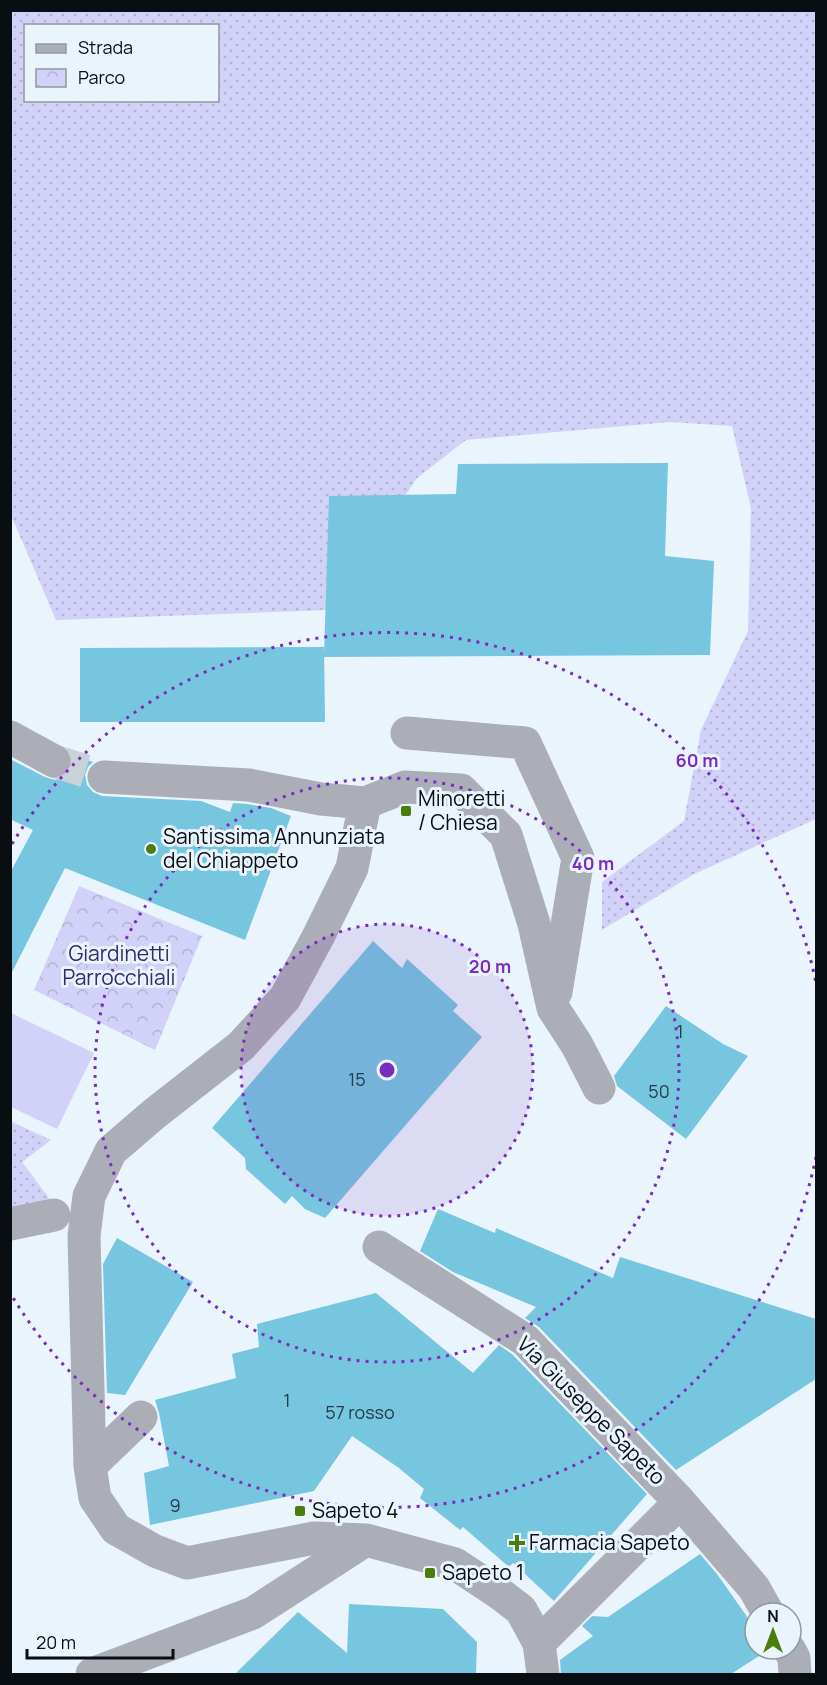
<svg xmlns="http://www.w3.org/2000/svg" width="827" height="1685" viewBox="0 0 827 1685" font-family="Manrope,sans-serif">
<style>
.grass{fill:url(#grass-dots);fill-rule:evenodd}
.park{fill:url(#park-crowns)}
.pitch{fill:#d2d1f8}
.building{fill:#76c6df}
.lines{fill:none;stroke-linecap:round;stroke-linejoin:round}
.street-tunnel{stroke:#c8d2d9;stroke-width:33;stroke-dasharray:33 16;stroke-linecap:butt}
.street{stroke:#abaeb6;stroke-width:33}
.ring{fill:none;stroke:#7b2cbf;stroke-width:3;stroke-dasharray:3 6}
.poi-dot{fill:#4b7d0b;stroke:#eaf4fc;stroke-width:2}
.labels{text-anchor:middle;stroke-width:6;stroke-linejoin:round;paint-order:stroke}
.number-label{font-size:18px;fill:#243c46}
.poi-label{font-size:21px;fill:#090e13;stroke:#eaf4fc;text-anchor:start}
.park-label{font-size:21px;fill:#362970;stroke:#eaf4fc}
.street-label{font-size:21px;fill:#090e13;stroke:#eaf4fc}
.centre{fill:#7b2cbf;stroke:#eaf4fc;stroke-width:3}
.ring-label{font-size:18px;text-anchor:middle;font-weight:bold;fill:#7b2cbf;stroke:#eaf4fc;stroke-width:6;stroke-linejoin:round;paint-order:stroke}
</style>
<defs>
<pattern id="grass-dots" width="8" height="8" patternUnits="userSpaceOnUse" patternTransform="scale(1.5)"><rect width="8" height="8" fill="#d2d1f8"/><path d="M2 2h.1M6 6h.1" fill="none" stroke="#b3b2d4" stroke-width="1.8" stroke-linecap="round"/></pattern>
<pattern id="park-crowns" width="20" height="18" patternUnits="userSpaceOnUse" patternTransform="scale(1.5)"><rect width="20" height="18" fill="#d2d1f8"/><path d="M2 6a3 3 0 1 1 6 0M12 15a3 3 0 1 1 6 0" fill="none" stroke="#b3b2d4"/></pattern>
</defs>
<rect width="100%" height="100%" fill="#eaf4fc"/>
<path class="grass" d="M10 11H816V819L694 874 602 930V882L684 821 701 730 748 631 751 508 732 426 670 422 466 440 417 478 375 540 385 608 56 620 11 515ZM26 26H218V100H26Z
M10 1121 51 1140 22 1162 52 1202 10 1213Z"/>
<path class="park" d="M79 886 202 936 155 1050 34 990Z"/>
<path class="pitch" d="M11 1013 94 1053 57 1129 11 1107Z"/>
<path class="building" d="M668 463 665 556 714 561 710 655 324 657 329 496 456 494 458 464Z
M324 647 325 722H80V648Z
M71 755 93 762 88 767 85 775 87 785 93 792 102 796 201 801 230 812 233 803 247 804 271 808 291 816 245 940 65 868 10 976V873L33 830 10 819V759L45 777 55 780 64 777 70 770 73 761Z
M373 941 402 968 407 959 458 1005 453 1011 482 1037 325 1218 305 1209 292 1196 285 1204 246 1169 245 1158 212 1128Z
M666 1006 723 1044 748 1056 686 1139 617 1086 614 1076Z
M438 1209 495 1233 496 1228 613 1278 620 1257 816 1319V1379L676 1470 539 1327 525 1318 536 1307 453 1272 420 1251Z
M117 1238 193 1282 125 1395 107 1393 103 1264Z
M376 1293 473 1373 499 1345 513 1355 647 1494 554 1601 513 1563 509 1567 463 1527 460 1530 420 1498 424 1489 399 1468 352 1436 314 1491 150 1525 144 1473 169 1466 159 1413 155 1400 236 1378 232 1354 259 1347 257 1324Z
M700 1554 717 1574 755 1628V1649H770L731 1674H561L560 1660 593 1636 582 1626 592 1616 608 1617Z
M349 1604 443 1609 477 1642 476 1674H235L298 1612 347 1653Z"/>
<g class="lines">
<path class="street-tunnel" d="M54 761 104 777"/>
<path class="street" d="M407 733 525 743 578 858 556 992
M10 737 54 761
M104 777 249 785 321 799 365 803 405 787 461 790 506 835 534 924 553 1008 577 1045 599 1088
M365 803 352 868 318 937 285 998 241 1046 154 1114 111 1151 89 1196 84 1236 90 1466 95 1498 116 1529 155 1551 187 1563 314 1538 366 1540 455 1564 499 1593 521 1610 539 1643 543 1674
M10 1224 54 1215
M379 1247 525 1340 680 1502
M90 1466 141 1417
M539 1643 680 1502 754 1588 768 1613
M789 1649 794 1658 795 1674
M92 1674 253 1613 366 1540"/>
</g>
<circle cx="387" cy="1070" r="146" fill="#7b2cbf" fill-opacity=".12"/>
<g class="ring">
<circle cx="387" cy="1070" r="146"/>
<circle cx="387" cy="1070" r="292"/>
<path d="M816 1157A438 438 0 0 1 12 1296M12 844A438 438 0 0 1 816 983"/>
</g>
<g class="poi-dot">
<rect x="400" y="805" width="12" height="12" rx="3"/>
<circle cx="151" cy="849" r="6"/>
<rect x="294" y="1505" width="12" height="12" rx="3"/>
<path d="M514 1534h6v6h6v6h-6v6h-6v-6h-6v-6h6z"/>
<rect x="424" y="1567" width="12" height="12" rx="3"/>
</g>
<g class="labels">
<g class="number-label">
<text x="680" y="1038">1</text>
<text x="357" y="1086">15</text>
<text x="659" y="1098">50</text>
<text x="287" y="1407">1</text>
<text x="360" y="1419">57 rosso</text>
<text x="175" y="1512">9</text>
</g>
<g class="poi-label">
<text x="418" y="806">Minoretti<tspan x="418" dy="24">/ Chiesa</tspan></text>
<text x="163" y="844">Santissima Annunziata<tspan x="163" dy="24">del Chiappeto</tspan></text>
<text x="312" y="1518">Sapeto 4</text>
<text x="529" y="1550">Farmacia Sapeto</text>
<text x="442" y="1580">Sapeto 1</text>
</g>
<g class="park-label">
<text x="119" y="961">Giardinetti<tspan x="119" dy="24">Parrocchiali</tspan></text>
</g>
<g class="street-label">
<text transform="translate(591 1411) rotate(45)" y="7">Via Giuseppe Sapeto</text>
</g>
</g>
<circle cx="387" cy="1070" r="9" class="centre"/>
<g class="ring-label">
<text x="697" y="767">60 m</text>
<text x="593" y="870">40 m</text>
<text x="490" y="973">20 m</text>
</g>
<rect width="827" height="1685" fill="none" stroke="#090e13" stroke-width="24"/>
<rect x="24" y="24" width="195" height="78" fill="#eaf4fc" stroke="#90989f" stroke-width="1.5"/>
<rect x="36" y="44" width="30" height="9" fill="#abaeb6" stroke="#90989f" stroke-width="1.5"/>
<text x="78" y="54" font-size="18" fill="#090e13">Strada</text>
<rect x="36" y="69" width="30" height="18" fill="url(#park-crowns)" stroke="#90989f" stroke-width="1.5"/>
<text x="78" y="84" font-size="18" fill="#090e13">Parco</text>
<g transform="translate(773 1631)"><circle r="28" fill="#eaf4fc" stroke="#90989f" stroke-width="1.5"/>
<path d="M0-4.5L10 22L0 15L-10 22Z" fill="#4b7d0b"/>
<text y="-9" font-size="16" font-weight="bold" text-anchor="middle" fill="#090e13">N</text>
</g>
<path d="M27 1649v9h146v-9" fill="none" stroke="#090e13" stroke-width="3"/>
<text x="36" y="1649" font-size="18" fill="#090e13" stroke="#eaf4fc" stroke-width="4.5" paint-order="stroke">20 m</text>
</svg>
